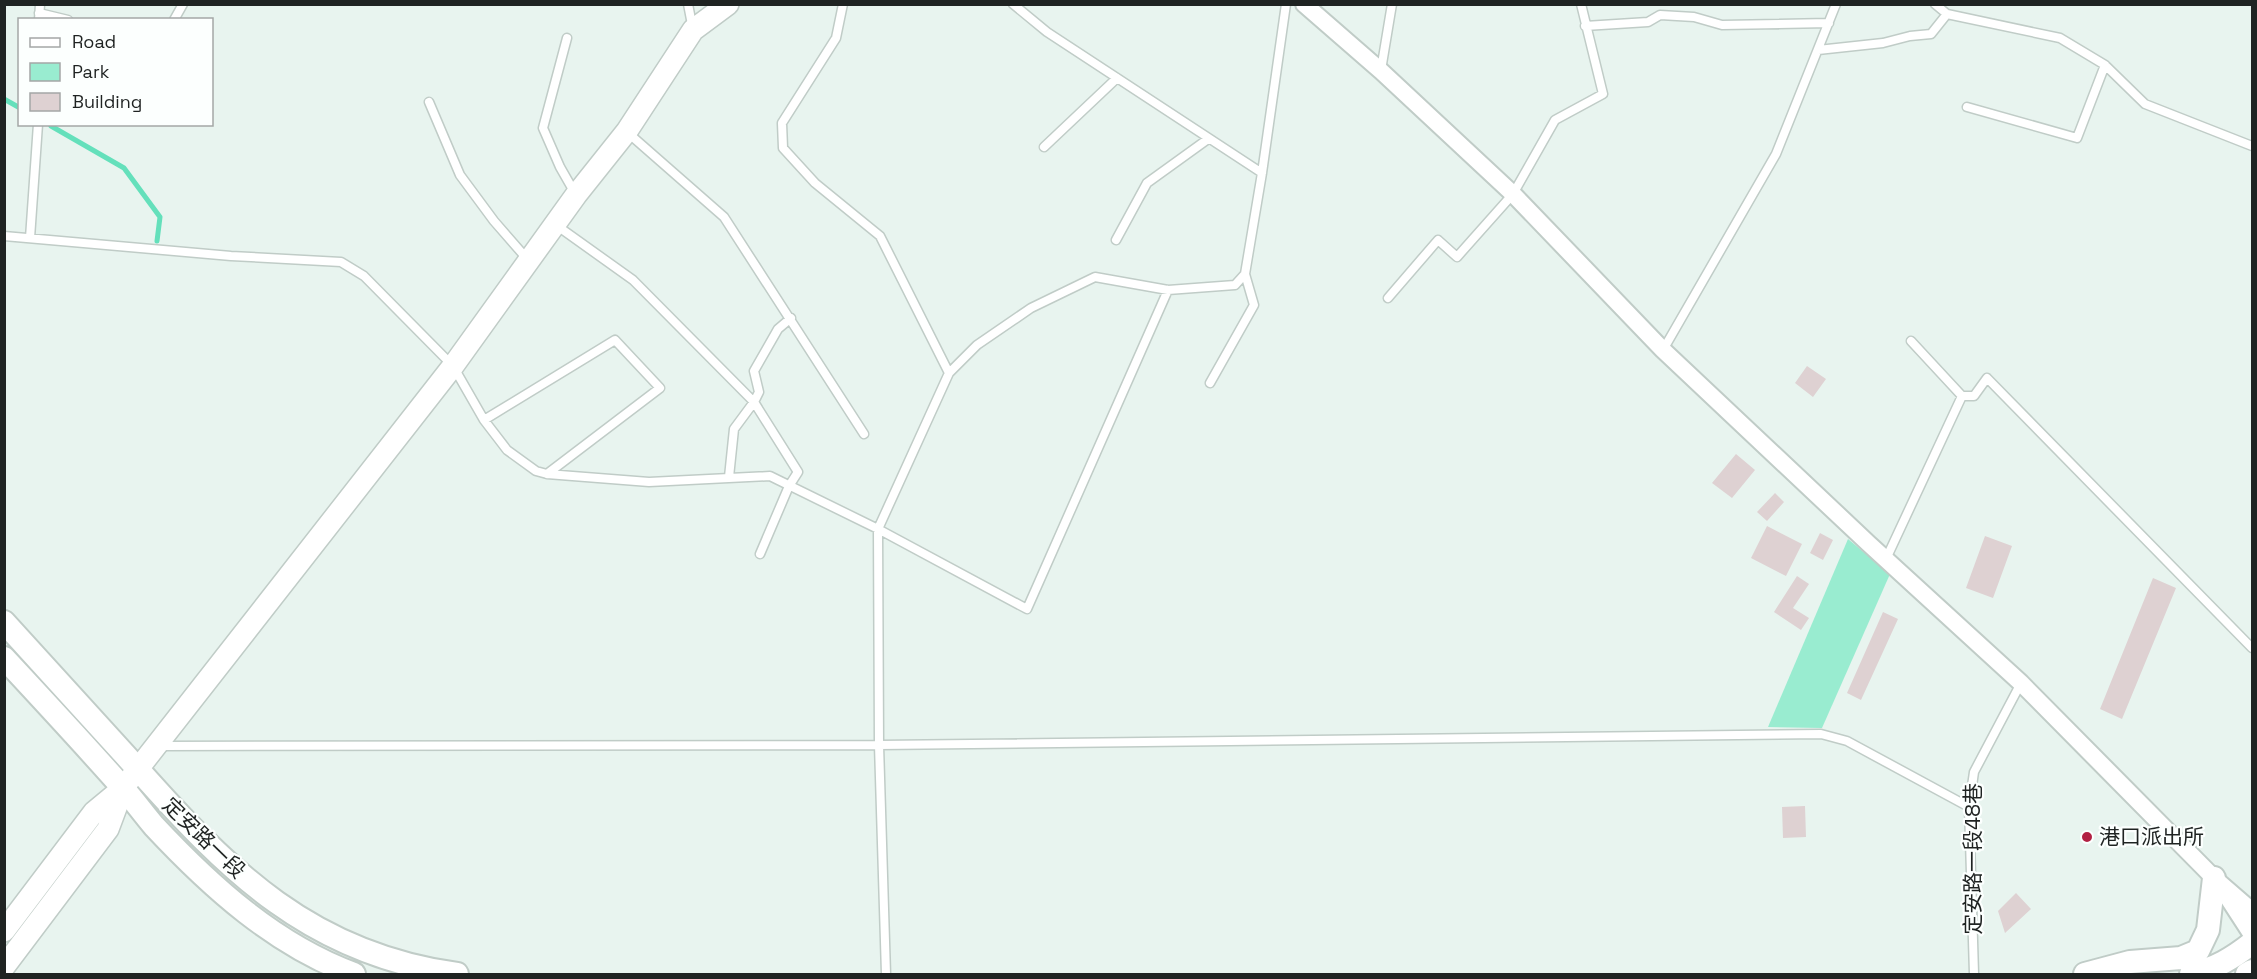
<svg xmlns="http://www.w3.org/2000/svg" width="2257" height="979" viewBox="0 0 2257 979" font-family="'Space Grotesk','Noto Sans TC',sans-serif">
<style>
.green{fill:#99ecd0}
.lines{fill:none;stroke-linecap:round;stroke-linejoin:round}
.stream{stroke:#64e0bb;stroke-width:5}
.building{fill:#ded1d2}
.service-casing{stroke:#c0ccc7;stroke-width:11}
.minor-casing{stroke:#c0ccc7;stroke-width:20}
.tertiary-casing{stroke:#c0ccc7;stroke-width:24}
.secondary-casing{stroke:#c0ccc7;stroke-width:26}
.service{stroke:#fff;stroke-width:8}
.minor{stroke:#fff;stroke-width:16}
.tertiary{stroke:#fff;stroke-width:21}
.secondary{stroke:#fff;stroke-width:22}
.poi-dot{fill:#b22043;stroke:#fcfffe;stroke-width:2}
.labels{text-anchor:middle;stroke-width:4.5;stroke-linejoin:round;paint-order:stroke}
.poi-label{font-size:21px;fill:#1f2322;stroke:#fcfffe;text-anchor:start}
.street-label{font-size:21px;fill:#1f2322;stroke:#fcfffe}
</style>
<rect width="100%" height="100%" fill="#e8f4ef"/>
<path class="green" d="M1848 539 1890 574 1822 728 1768 727Z"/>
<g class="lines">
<path class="stream" d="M4 99 20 108
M51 126 124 168 160 217 157 241"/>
</g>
<path class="building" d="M1807 366 1826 379 1813 397 1795 383Z
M1736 454 1755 470 1732 498 1712 483Z
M1775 493 1784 502 1767 521 1757 512Z
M1767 526 1802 544 1786 576 1751 558Z
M1820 533 1833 540 1823 560 1810 553Z
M1985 536 2012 546 1993 598 1966 588Z
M1797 576 1809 584 1793 608 1809 618 1801 630 1774 612Z
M2153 578 2176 588 2122 719 2100 709Z
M1883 612 1898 619 1861 700 1847 693Z
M1805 806 1806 837 1783 838 1782 807Z
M2016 893 2031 909 2005 933 1998 911Z"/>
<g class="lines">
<g class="service-casing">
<path id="service" d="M688 4 693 30
M843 4 836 38 782 123 783 148 815 183 880 236 949 373
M1013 4 1047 32 1262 173
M1935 4 1947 14 2060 38 2105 65 2145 104 2252 146
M39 13 68 20
M39 20 40 4
M174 20 183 4
M1585 26 1648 22 1660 15 1694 17 1722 25 1829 23
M567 38 543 128 560 167 576 195
M1818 50 1883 43 1910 36 1931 34 1947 14
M1381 70 1392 4
M429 102 460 175 494 221 528 260
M1967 107 2077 138 2105 65
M627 132 724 217 864 434
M1044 147 1117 78
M556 225 633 280 754 402 798 472 789 486 760 554
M4 236 231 256 341 262 364 276 453 366 484 420 507 450 536 471 547 474 649 482 770 476 878 529 1027 609 1168 290
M30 238 38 124
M1116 240 1147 183 1208 139
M1388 298 1438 240 1457 257 1513 194 1555 120 1603 94 1581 4
M1911 341 1962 396
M1663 350 1776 154 1836 4
M1210 383 1254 305 1245 274
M484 420 615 340 660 388 547 474
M729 477 734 429 754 402 759 392 754 371 778 329 791 318
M1886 559 1962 396H1974L1987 378 2252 648
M160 746 879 745 1821 734 1847 741 1969 807
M886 974 879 745 878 529 949 373 977 345 1031 308 1095 277 1168 290 1235 285 1245 274 1262 173 1286 4
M1974 974 1969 807 1974 772 2021 683"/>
</g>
<g class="minor-casing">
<path id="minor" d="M1304 4 1381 71 1513 194 1663 350 1869 544 2021 683 2214 878 2252 911
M2228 898 2252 935"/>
</g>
<g class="tertiary-casing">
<path id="tertiary" d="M4 931 94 812 123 788 453 366 576 195 627 131 693 30 728 4
M4 967 108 829 123 789"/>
</g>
<g class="secondary-casing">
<path id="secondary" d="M4 622C48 670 92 718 136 767 229 872 311 954 457 974
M4 658C44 701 83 743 122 787 133 799 143 813 154 826 211 887 275 945 354 974
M2085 974 2130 962 2181 958 2198 951 2208 930 2214 878
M2191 974C2215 969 2233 958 2252 943
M2247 974 2252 971"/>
</g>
<use href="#service" class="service"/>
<use href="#minor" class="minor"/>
<use href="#tertiary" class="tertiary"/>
<use href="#secondary" class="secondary"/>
</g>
<circle class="poi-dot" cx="2087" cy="837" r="6"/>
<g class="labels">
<g class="poi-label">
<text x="2099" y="844">港口派出所</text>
</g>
<g class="street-label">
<text transform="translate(204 838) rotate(44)" y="7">定安路一段</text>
<text transform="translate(1973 859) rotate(-90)" y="7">定安路一段48巷</text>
</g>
</g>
<rect width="2257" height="979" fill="none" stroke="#1f2322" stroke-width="12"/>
<rect x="18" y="18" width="195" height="108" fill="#fcfffe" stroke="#a4a7a6" stroke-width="1.5"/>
<rect x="30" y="38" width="30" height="9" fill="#ffffff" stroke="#a4a7a6" stroke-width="1.5"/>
<text x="72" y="48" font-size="18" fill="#1f2322">Road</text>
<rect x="30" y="63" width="30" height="18" fill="#99ecd0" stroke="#a4a7a6" stroke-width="1.5"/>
<text x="72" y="78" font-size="18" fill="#1f2322">Park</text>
<rect x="30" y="93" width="30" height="18" fill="#ded1d2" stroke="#a4a7a6" stroke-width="1.5"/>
<text x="72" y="108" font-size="18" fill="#1f2322">Building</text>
</svg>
